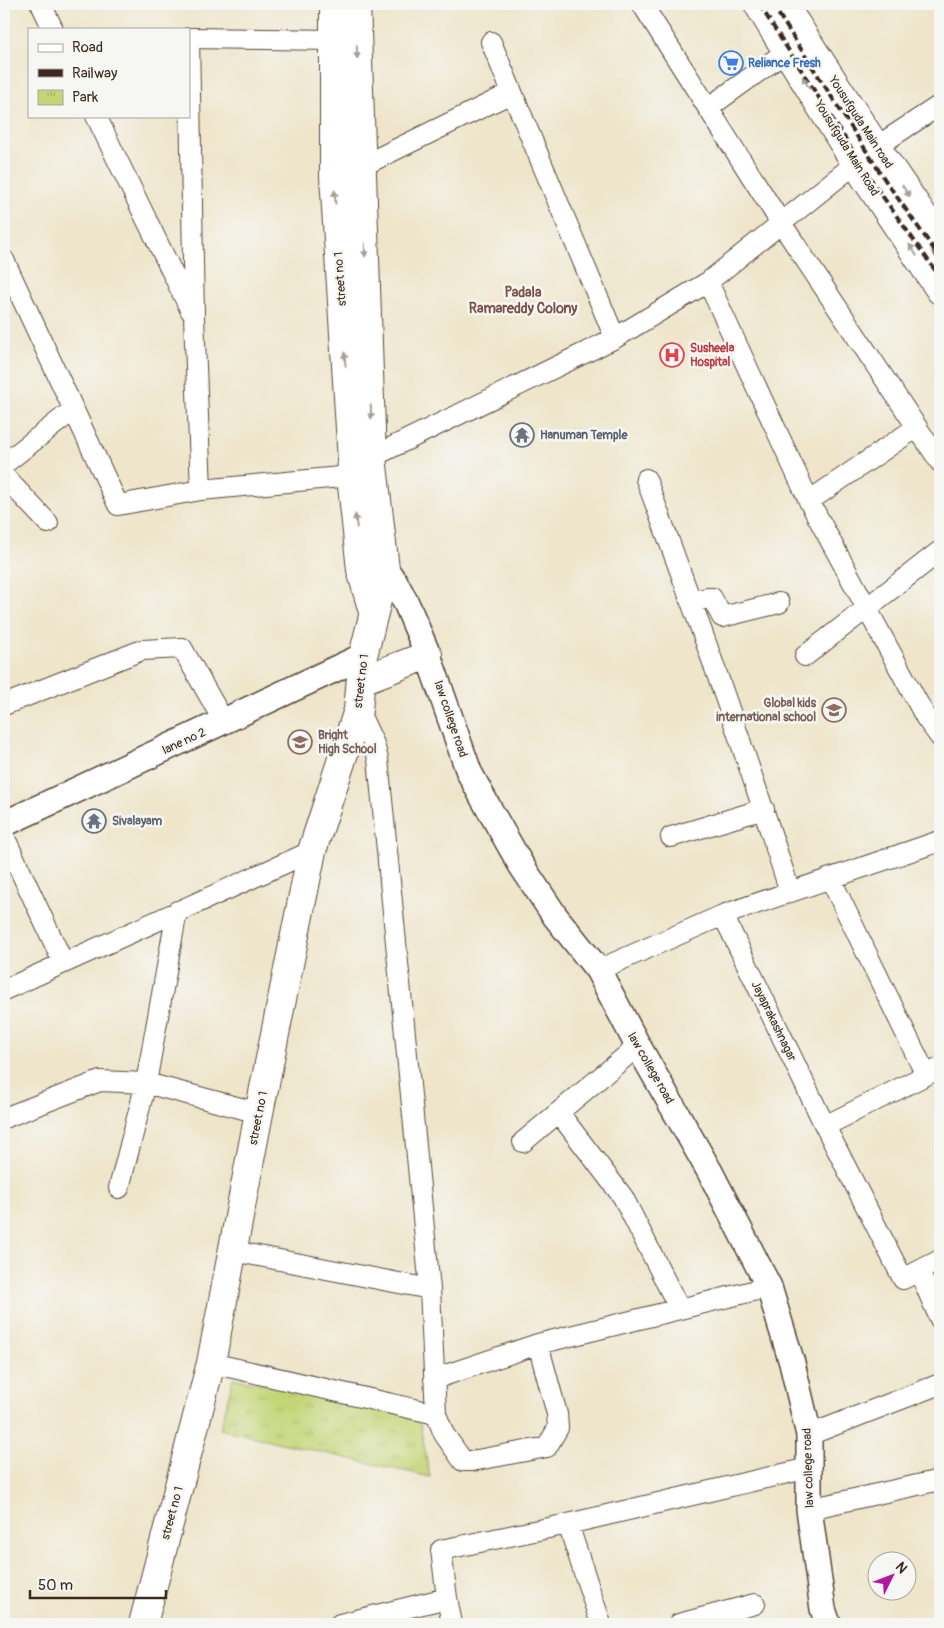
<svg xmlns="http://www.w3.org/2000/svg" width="944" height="1628" viewBox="0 0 944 1628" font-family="Pangolin,sans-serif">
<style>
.park{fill:url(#park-tufts);stroke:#80804a}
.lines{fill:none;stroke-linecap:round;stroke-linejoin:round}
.minor-casing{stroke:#564638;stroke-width:22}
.tertiary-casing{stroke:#564638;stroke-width:28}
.secondary-casing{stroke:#564638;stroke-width:30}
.minor{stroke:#fff;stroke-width:20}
.tertiary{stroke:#fff;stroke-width:25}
.secondary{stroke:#fff;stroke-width:28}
.rail{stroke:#3b2a1e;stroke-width:4;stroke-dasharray:8 4;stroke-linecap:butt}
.oneway{fill:#a79f9a}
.labels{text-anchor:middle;stroke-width:5;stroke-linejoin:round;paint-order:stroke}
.shop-label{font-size:12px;font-weight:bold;fill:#366cbe;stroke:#f6f6f2;text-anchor:start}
.street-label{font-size:12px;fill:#3b2a1e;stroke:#f6f6f2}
.health-label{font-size:12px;font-weight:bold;fill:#be3a42;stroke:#f6f6f2;text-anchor:start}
.worship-label{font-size:12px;font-weight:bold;fill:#5b616d;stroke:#f6f6f2;text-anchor:start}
.education-label{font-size:12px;font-weight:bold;fill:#785e54;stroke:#f6f6f2;text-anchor:end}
.neighbourhood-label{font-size:14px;font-weight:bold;fill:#7b5046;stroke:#f6f6f2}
</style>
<defs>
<pattern id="park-tufts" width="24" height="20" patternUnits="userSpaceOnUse" patternTransform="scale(1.25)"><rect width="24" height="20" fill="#c4d577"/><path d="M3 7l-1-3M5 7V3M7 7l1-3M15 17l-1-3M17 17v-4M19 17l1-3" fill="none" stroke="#a9b766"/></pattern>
</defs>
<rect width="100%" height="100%" fill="#f6f6f2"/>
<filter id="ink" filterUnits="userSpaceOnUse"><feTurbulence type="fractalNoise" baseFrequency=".02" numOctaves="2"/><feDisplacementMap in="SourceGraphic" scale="10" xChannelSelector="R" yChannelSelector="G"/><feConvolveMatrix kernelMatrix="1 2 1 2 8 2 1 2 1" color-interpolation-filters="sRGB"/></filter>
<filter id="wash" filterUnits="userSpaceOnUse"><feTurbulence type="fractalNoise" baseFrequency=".0096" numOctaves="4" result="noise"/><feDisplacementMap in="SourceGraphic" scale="20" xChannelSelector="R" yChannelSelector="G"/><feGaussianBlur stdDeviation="1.12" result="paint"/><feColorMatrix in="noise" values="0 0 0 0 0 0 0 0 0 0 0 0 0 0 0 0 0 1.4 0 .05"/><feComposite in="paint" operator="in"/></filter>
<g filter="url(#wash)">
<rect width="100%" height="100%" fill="#eee5ca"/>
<path class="park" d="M233 1378 418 1413 430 1477 220 1429Z"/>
</g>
<g filter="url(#ink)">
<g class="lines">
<g class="minor-casing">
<path id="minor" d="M41 4 53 29
M642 4 781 223 940 462
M189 38 194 317 201 490
M189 38 333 40
M491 42 615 338
M940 105 876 147 708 282 809 501 926 718 940 737
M708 108 787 51
M96 116 191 311
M362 166 511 93
M4 260 118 505 201 490 351 476
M361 459 372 457 615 338 708 282
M4 464 73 410
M4 476 48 523
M646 479C697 615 746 753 790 892
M809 501 917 427
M692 602 708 598H712L722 617 779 603
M805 656 940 551
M4 705 142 650 182 648 224 722
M358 710 374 744 378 759 430 1289 436 1414 444 1434 463 1461H472L547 1447 558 1428 557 1414 538 1344
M4 836 63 962
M671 837 764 809
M830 878 926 1075
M723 915 825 1126 903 1279 940 1260
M598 970 723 915 940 841
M4 990 312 851
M559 1113 623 1197 679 1308
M4 1118 100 1081 146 1083 259 1113
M825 1126 940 1068
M523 1142 638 1046
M119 1188 146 1083 177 911
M233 1251 430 1289
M919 1271 940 1319
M211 1363 436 1414
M434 1379 538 1344 769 1287
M809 1435 940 1384
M809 1509 940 1480
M568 1524 601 1624
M340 1624 447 1598
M452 1624 447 1598 441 1550 568 1524 809 1468
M679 1624 755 1604"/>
</g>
<g class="tertiary-casing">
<path id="tertiary" d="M369 570 385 569 395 582 407 605 428 655 469 772 483 798 521 865 555 916 598 970 638 1046 710 1172 769 1287 792 1363 809 1435V1509L823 1609 828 1624
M4 824 363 656"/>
</g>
<g class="secondary-casing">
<path id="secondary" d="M334 4V176L352 460 351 476 361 570 373 612
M758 4 856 164 940 290
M783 4 876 147 940 240
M362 680 428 655
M143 1624 211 1363 259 1113 312 851 358 710 363 656 385 569 372 457 356 4"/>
</g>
<use href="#minor" class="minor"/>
<use href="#tertiary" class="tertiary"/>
<use href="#secondary" class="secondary"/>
<path class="rail" d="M759 4 876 187 940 277
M772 4 885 180 940 258"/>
</g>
<defs><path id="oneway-solid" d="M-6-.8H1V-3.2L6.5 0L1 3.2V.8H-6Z" transform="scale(1.25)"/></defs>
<g class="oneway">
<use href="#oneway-solid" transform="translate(357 52) rotate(88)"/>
<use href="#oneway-solid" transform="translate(806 83) rotate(-121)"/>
<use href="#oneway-solid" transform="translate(906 191) rotate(56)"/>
<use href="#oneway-solid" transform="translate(335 197) rotate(-94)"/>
<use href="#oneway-solid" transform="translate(365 250) rotate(88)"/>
<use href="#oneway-solid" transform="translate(913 250) rotate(-124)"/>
<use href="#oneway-solid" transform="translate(345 359) rotate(-94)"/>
<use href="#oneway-solid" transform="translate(371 412) rotate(88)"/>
<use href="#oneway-solid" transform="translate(356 521) rotate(-97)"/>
</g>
</g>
<defs>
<g id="supermarket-ring" transform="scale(1.25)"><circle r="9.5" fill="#f6f6f2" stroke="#3f7fe0" stroke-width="1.5"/><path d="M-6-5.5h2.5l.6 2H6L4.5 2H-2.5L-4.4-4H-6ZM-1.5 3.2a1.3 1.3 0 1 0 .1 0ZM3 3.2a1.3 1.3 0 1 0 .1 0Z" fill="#3f7fe0"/></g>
<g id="hospital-ring" transform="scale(1.25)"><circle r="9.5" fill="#f6f6f2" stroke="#e0444e" stroke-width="1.5"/><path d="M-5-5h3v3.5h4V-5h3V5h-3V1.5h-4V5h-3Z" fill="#e0444e"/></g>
<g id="temple-ring" transform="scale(1.25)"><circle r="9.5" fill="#f6f6f2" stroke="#6b7280" stroke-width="1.5"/><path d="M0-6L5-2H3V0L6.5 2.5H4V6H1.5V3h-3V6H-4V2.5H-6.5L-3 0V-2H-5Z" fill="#6b7280"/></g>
<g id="university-ring" transform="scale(1.25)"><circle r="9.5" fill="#f6f6f2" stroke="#8d6e63" stroke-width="1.5"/><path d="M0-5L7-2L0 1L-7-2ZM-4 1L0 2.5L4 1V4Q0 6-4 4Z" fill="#8d6e63"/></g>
<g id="school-ring" transform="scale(1.25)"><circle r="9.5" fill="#f6f6f2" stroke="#8d6e63" stroke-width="1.5"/><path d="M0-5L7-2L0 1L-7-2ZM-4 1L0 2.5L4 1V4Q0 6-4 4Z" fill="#8d6e63"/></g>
</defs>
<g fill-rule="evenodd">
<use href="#supermarket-ring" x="731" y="63"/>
<use href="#hospital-ring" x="672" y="355"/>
<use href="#temple-ring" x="522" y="435"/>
<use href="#university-ring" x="834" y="710"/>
<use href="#school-ring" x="300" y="742"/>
<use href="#temple-ring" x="94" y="821"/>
</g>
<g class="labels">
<g class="shop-label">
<text x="748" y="67">Reliance Fresh</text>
</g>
<g class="street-label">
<text transform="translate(861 122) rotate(57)" y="4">Yousufguda Main road</text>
<text transform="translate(847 148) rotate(58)" y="4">Yousufguda Main Road</text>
<text transform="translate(340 279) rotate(-94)" y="4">street no 1</text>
<text transform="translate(361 681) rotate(-83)" y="4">street no 1</text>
<text transform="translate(451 719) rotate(71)" y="4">law college road</text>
<text transform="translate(184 741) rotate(-25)" y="4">lane no 2</text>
<text transform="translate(774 1021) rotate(64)" y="4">Jayaprakashnagar</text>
<text transform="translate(651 1068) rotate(60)" y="4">law college road</text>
<text transform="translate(258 1118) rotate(-79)" y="4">street no 1</text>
<text transform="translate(808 1468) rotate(-92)" y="4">law college road</text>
<text transform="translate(172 1513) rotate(-75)" y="4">street no 1</text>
</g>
<g class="health-label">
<text x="690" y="352">Susheela<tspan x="690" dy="14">Hospital</tspan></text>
</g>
<g class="worship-label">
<text x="540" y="439">Hanuman Temple</text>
<text x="112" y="825">Sivalayam</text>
</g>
<g class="education-label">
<text x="816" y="707">Global kids<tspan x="816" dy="14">international school</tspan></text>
<text x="318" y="739" text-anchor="start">Bright<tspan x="318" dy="14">High School</tspan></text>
</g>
<g class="neighbourhood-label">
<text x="523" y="297">Padala<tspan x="523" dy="16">Ramareddy Colony</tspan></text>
</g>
</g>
<rect width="944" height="1628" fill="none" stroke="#f6f6f2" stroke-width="20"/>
<rect x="28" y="28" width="162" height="90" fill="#f6f6f2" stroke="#aba49d"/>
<rect x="38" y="44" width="25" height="8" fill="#ffffff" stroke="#aba49d"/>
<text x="72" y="52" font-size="15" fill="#3b2a1e">Road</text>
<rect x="38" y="69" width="25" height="8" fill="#3b2a1e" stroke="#aba49d"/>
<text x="72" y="78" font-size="15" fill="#3b2a1e">Railway</text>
<rect x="38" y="90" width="25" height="15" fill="url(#park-tufts)" stroke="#aba49d"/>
<text x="72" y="102" font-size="15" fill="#3b2a1e">Park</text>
<g transform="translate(892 1576) rotate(48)"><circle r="24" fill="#f6f6f2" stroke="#aba49d"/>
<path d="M0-4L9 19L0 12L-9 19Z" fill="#b5179e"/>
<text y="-8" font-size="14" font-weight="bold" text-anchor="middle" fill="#3b2a1e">N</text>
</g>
<path d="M30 1590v8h136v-8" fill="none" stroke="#3b2a1e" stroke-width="2.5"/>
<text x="38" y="1590" font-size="15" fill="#3b2a1e" stroke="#f6f6f2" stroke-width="4" paint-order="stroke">50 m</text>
</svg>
